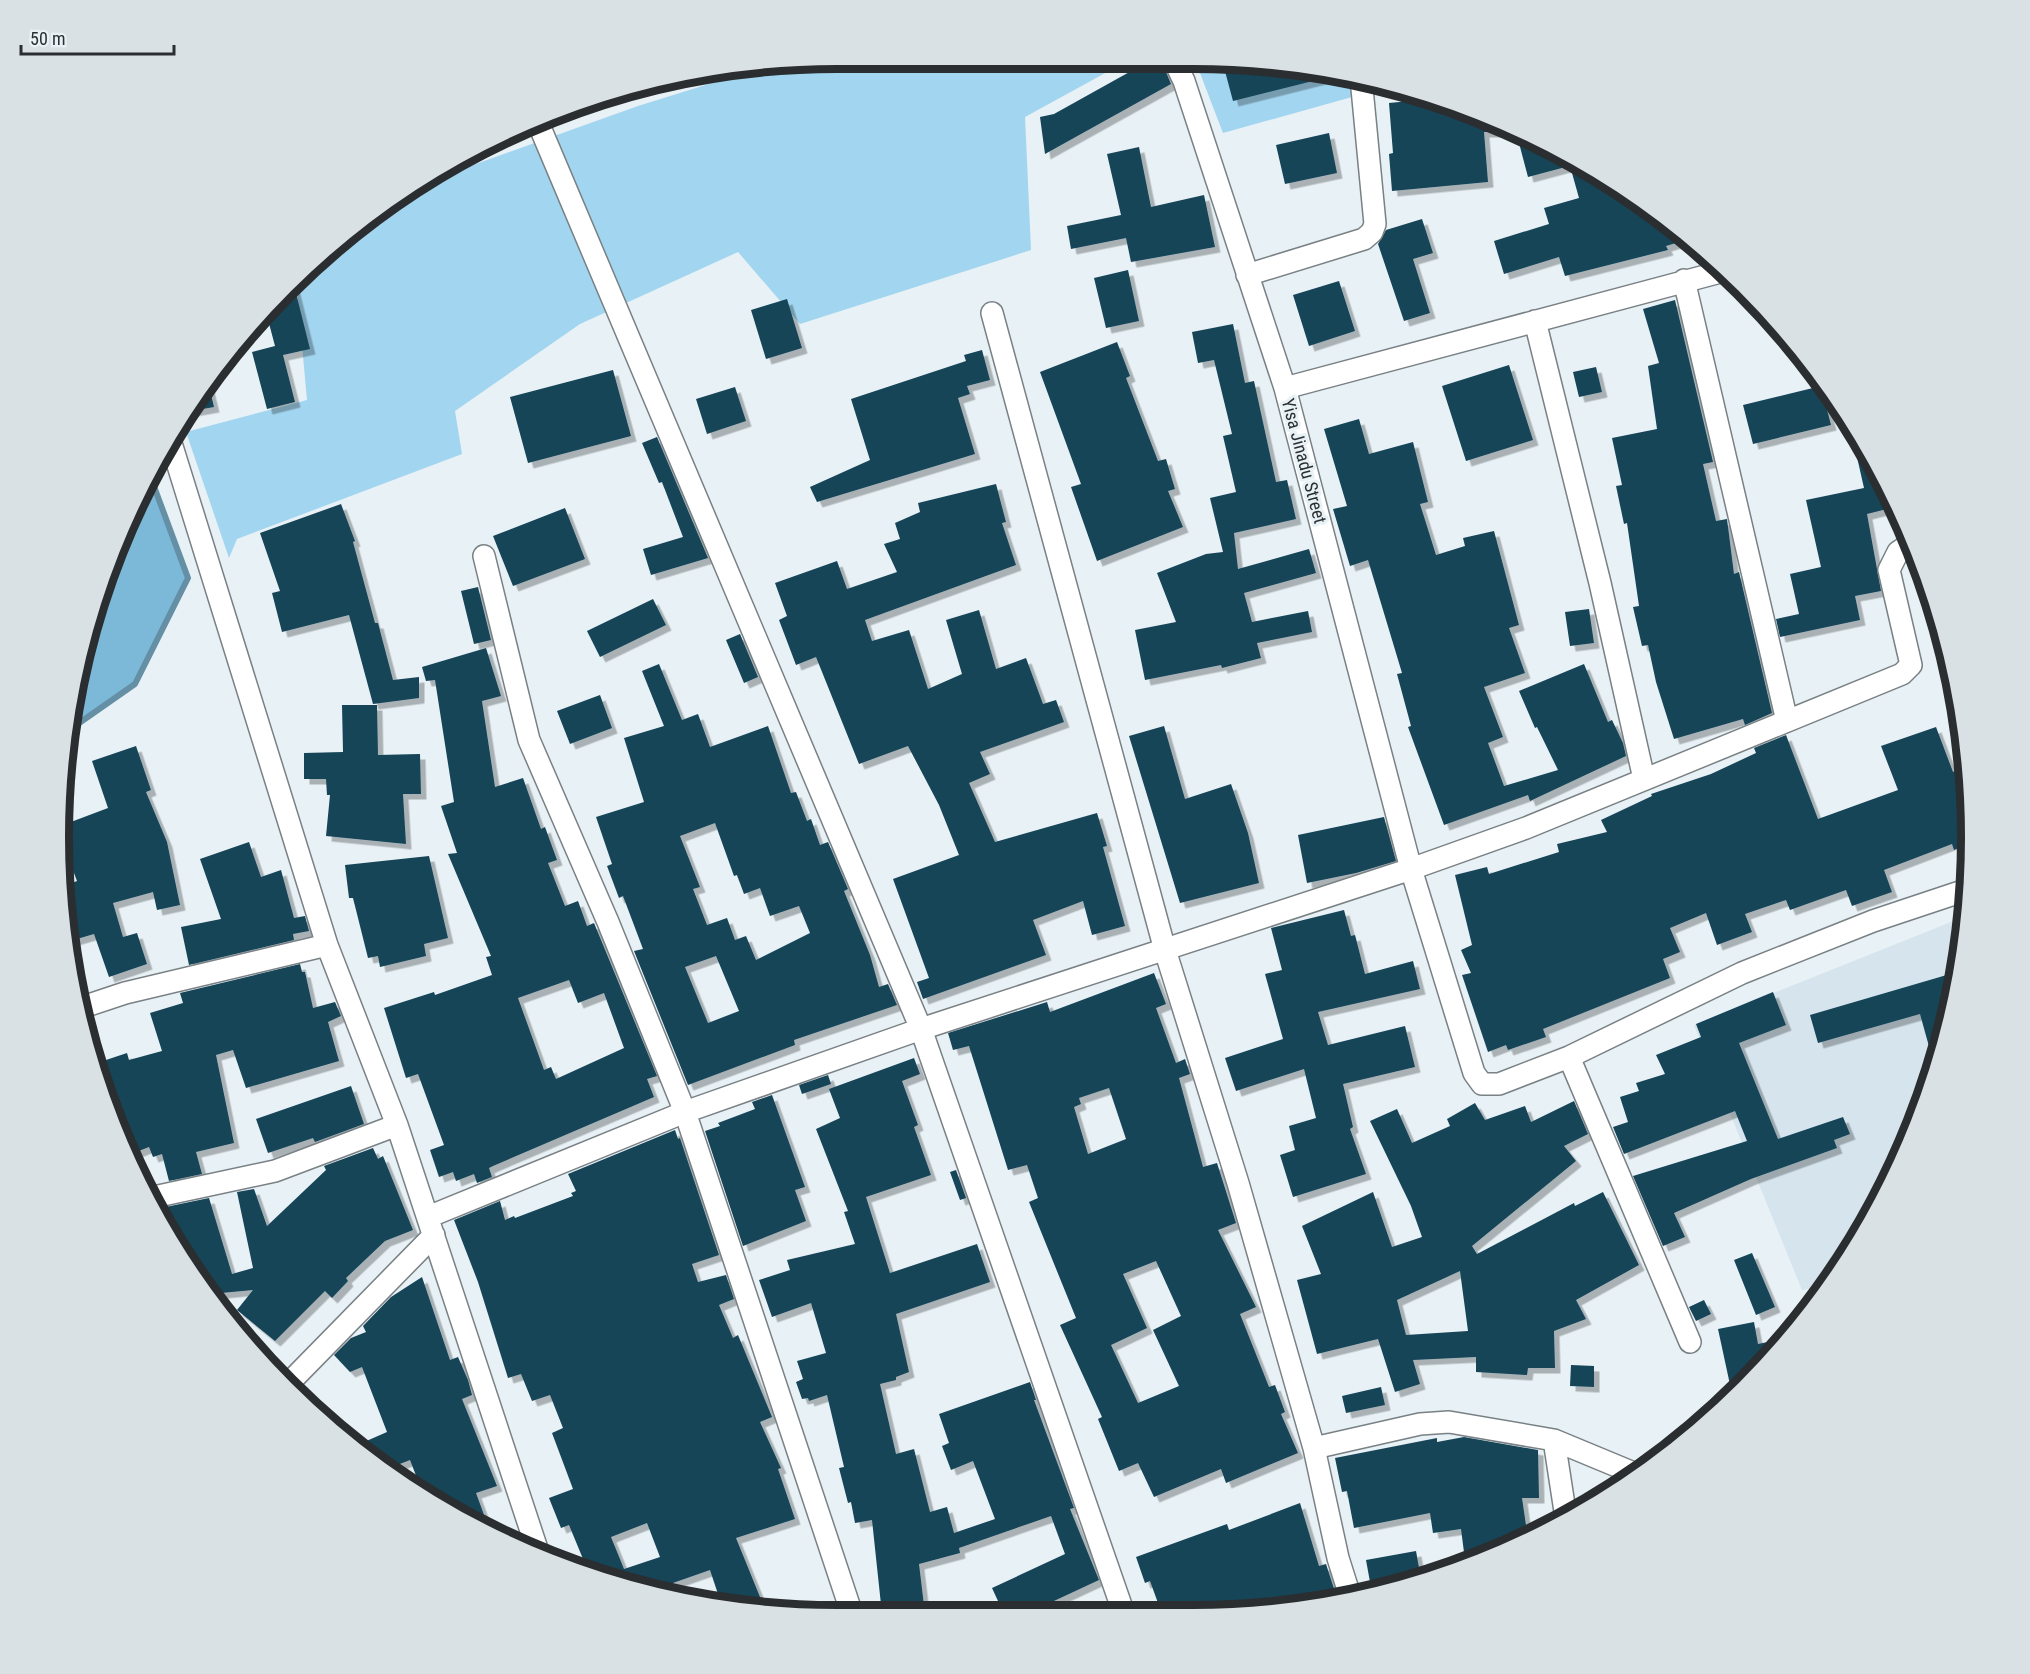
<svg xmlns="http://www.w3.org/2000/svg" width="2030" height="1674" viewBox="0 0 2030 1674" font-family="'Roboto Condensed',sans-serif">
<style>
.built{fill:#d5e4ed}
.green{fill:#a2d5f0}
.water{fill:#7cb8d7;stroke:#648fa5;stroke-width:1.5}
.lines{fill:none;stroke-linecap:round;stroke-linejoin:round}
.stream{stroke:#648fa5;stroke-width:6}
.building{fill:#154459;fill-rule:evenodd;filter:url(#shadow)}
.minor-casing{stroke:#798185;stroke-width:24}
.minor{stroke:#fff;stroke-width:21}
.labels{text-anchor:middle;stroke-width:6;stroke-linejoin:round;paint-order:stroke}
.street-label{font-size:18px;fill:#2b2e30;stroke:#e8f1f5}
.rim{fill:none;stroke:#2b2e30;stroke-width:8}
</style>
<defs>
<filter id="shadow"><feDropShadow dx="5.5" dy="5.5" stdDeviation="0" flood-color="#0004"/></filter>
</defs>
<rect width="100%" height="100%" fill="#e8f1f5"/>
<path class="built" d="M1966 916 1965 939 1930 1088 1867 1227 1824 1286 1802 1290 1694 1025Z"/>
<path class="green" d="M837 59 1129 60 1025 117 1031 250 800 324 738 252 580 324 455 411 462 454 237 539 229 558 186 432 307 400 296 279 420 184 638 106 757 69Z
M1195 60H1244L1345 74 1354 76 1352 97 1223 133Z"/>
<path class="water" d="M152 481 188 578 135 684 72 728 100 587Z"/>
<g class="lines">
<path class="stream" d="M72 728 135 684 188 578 152 481"/>
</g>
<path class="building" d="M1151 60H1161L1171 84 1045 154 1040 117 1054 114Z
M1222 60H1244L1341 74 1233 101Z
M1431 99 1491 118 1518 132H1484L1488 182 1392 191 1389 154 1393 153 1389 103Z
M1329 133 1337 173 1285 184 1276 145Z
M1532 140 1548 148 1577 164 1528 177 1519 143Z
M1139 147 1151 207 1204 195 1215 247 1131 262 1126 238 1071 249 1067 226 1121 215 1107 154Z
M1586 169 1625 190 1686 240 1666 246 1668 250 1565 276 1559 257 1504 274 1494 241 1549 224 1544 208 1579 198 1572 173Z
M1422 219 1433 253 1413 259 1430 313 1404 321 1378 244 1386 230Z
M1128 270 1139 321 1106 328 1094 278Z
M293 281 310 349 283 355 295 402 267 409 252 352 275 346 266 312Z
M1339 281 1355 331 1309 346 1293 295Z
M787 299 802 348 766 359 751 310Z
M1675 300 1713 462 1703 464 1716 521 1727 519 1734 574 1739 572 1772 713 1745 725 1743 719 1674 739 1656 682 1648 645 1642 646 1633 607 1639 606 1627 523 1624 524 1616 486 1622 485 1612 438 1657 429 1648 366 1659 363 1643 309Z
M1233 324 1245 383 1254 381 1276 482 1287 480 1296 519 1234 533 1238 569 1309 549 1316 573 1244 593 1252 622 1308 611 1312 632 1257 643 1261 658 1222 668 1221 665 1145 680 1135 630 1176 622 1157 573 1206 554 1223 552 1210 498 1236 492 1223 436 1232 434 1214 360 1198 363 1192 332Z
M1117 342 1130 376 1126 378 1158 461 1166 459 1175 489 1168 491 1183 527 1097 561 1071 487 1081 484 1040 372Z
M982 350 990 380 967 386 970 394 958 398 975 454 817 502 810 487 870 460 851 399 966 361 964 355Z
M1509 365 1533 440 1466 461 1442 386Z
M1596 367 1602 392 1579 397 1573 372Z
M613 370 631 436 528 463 510 397Z
M208 382 214 407 186 412 190 405Z
M1821 386 1831 425 1753 444 1743 405Z
M735 387 746 421 707 434 696 399Z
M1359 419 1369 454 1413 442 1428 502 1420 504 1436 555 1465 546 1463 538 1494 531 1519 625 1509 628 1525 673 1484 687 1503 737 1488 743 1504 786 1558 770 1537 727 1535 728 1519 691 1584 664 1608 722 1612 720 1623 743 1626 756 1530 801 1528 795 1444 825 1408 727 1411 726 1397 674 1402 673 1368 560 1350 566 1333 509 1347 506 1324 429Z
M1854 434 1881 476 1887 509 1867 514 1881 591 1855 596 1860 620 1780 637 1776 619 1799 614 1790 574 1821 567 1806 500 1864 488 1852 435Z
M657 437 708 558 651 575 643 549 683 537 662 482 659 483 642 443Z
M996 484 1006 522 1002 523 1016 565 865 620 872 641 909 630 928 689 962 674 946 620 979 610 996 669 1026 658 1043 704 1056 700 1064 722 980 752 990 774 969 783 995 842 1097 813 1107 846 1103 847 1125 926 1092 935 1083 901 1033 920 1046 955 923 999 917 982 929 978 893 879 959 855 939 805 908 746 859 764 816 657 796 665 779 620 787 616 775 583 837 561 847 589 897 572 884 544 900 539 895 523 920 512 918 503Z
M341 504 355 541 353 542 375 623H378L393 680 419 677V698L373 704 349 615 282 632 272 593 280 591 260 533Z
M565 508 585 559 513 586 493 536Z
M478 587 491 640 474 644 461 591Z
M653 599 666 625 600 657 587 631Z
M1589 609 1594 643 1570 646 1565 612Z
M740 634 758 677 744 683 726 640Z
M486 648 501 696 482 701 495 787 523 778 541 829 545 827 557 860 548 863 565 906 578 901 587 926 594 923 657 1076 647 1079 654 1097 493 1166 489 1168 492 1177 477 1183 474 1174 456 1181 453 1172 439 1177 430 1150 444 1145 418 1074 406 1078 384 1008 434 992 435 995 492 975 486 957 491 956 448 854 457 853 441 806 454 802 435 680 426 681 422 667ZM569 980 578 1003 604 993 624 1048 556 1079 551 1067 544 1070 518 998Z
M659 664 682 720 698 714 710 747 768 726 791 793 796 792 807 821 811 819 820 845 828 842 848 889 844 891 870 955 879 987 888 984 897 1005 794 1040 795 1045 688 1085 634 951 643 949 623 896 619 898 607 866 612 864 596 817 644 802 624 738 664 726 642 671ZM715 823 734 876 737 875 744 894 760 888 770 916 799 906 810 933 756 960 746 936 735 940 727 918 707 925 693 889 700 887 680 836ZM716 956 739 1011 708 1023 685 967Z
M600 695 612 728 570 744 557 711Z
M342 705H377L378 755 420 754 421 794H403L406 844 326 836 330 795H327L326 779H304V753L343 752Z
M1164 726 1185 799 1231 784 1248 833 1259 883 1180 903 1129 736Z
M1936 727 1953 772 1959 769 1970 793 1968 844 1954 850 1952 844 1884 870 1892 892 1852 906 1846 890 1790 910 1786 900 1745 914 1752 932 1717 945 1706 913 1670 928 1680 952 1663 959 1670 978 1543 1029 1546 1037 1508 1050 1506 1045 1488 1052 1462 975 1471 973 1461 950 1472 945 1455 875 1487 867 1489 874 1559 852 1557 844 1607 832 1601 820 1652 796 1651 794 1711 774 1756 753 1754 748 1786 735 1818 819 1898 790 1881 746Z
M136 746 151 790 146 792 167 842 180 905 157 910 153 892 113 903 123 937 137 933 147 964 109 977 94 934 70 941 69 915 75 913 69 884 77 881 64 847 63 825 108 808 92 761Z
M1384 817 1396 861 1356 873 1307 883 1298 835Z
M249 842 261 877 281 870 294 918 305 916 309 931 293 934 294 940 189 965 181 927 221 919 200 859Z
M429 856 448 938 424 944 426 956 380 967 378 956 368 958 353 898H349L345 865Z
M1344 910 1351 936 1355 935 1365 974 1413 961 1420 989 1318 1012 1328 1045 1405 1026 1415 1067 1343 1084 1353 1127 1350 1129 1366 1174 1293 1197 1280 1155 1295 1150 1289 1126 1316 1118 1304 1069 1236 1091 1225 1058 1283 1039 1265 974 1282 970 1271 928Z
M300 964 302 972H305L313 1008 335 1002 341 1016 328 1022 339 1061 246 1088 233 1050 216 1055 234 1143 196 1152 202 1174 169 1181 162 1154 153 1157 149 1147 136 1152 103 1061 127 1053 129 1060 162 1051 150 1013 183 1003 180 993Z
M1957 972 1935 1068 1920 1014 1818 1043 1810 1015Z
M1154 973 1166 1004 1156 1008 1176 1063 1185 1059 1190 1074 1179 1078 1203 1167 1217 1163 1236 1223 1218 1230 1256 1307 1240 1314 1269 1387 1275 1385 1285 1412 1281 1414 1298 1453 1226 1483 1221 1469 1154 1497 1138 1463 1119 1471 1098 1419 1102 1417 1060 1325 1076 1318 1029 1202 1038 1198 1027 1165 1008 1170 969 1046 953 1050 948 1033 1047 1002 1050 1012ZM1109 1088 1126 1139 1088 1154 1074 1107 1081 1104 1079 1098ZM1156 1261 1181 1316 1153 1330 1179 1386 1138 1403 1111 1345 1147 1328 1123 1274Z
M1773 992 1786 1025 1739 1043 1778 1139 1843 1117 1850 1134 1834 1140 1837 1148 1751 1179 1674 1213 1685 1237 1663 1246 1633 1176 1747 1141 1735 1111 1624 1154 1613 1127 1628 1122 1620 1097 1639 1091 1636 1083 1665 1074 1656 1055 1701 1037 1696 1024Z
M914 1058 920 1074 902 1081 918 1125 914 1127 931 1175 866 1197 890 1273 977 1244 990 1282 896 1314 909 1372 896 1377V1380L880 1384 896 1454 914 1449 930 1512 947 1507 954 1533 995 1519 973 1461 951 1470 942 1446 949 1443 939 1414 1030 1382 1036 1400H1034L1074 1508 1070 1509 1099 1580 1026 1614H1004L992 1588 1065 1554 1051 1516 959 1548 960 1553 919 1564 925 1614H882L872 1520 855 1523 851 1502 848 1503 839 1468 844 1467 827 1395 809 1401 808 1398 802 1399 796 1382 803 1379 797 1361 826 1353 811 1303 772 1317 759 1280 790 1270 787 1260 855 1244 844 1212 848 1211 816 1129 840 1118 829 1089Z
M828 1075 831 1084 802 1094 799 1085Z
M351 1086 364 1124 315 1142 313 1138 268 1153 256 1119Z
M772 1095 805 1187 795 1190 806 1221 743 1246 705 1131 720 1126 718 1123 755 1109 752 1102Z
M1574 1101 1588 1134 1564 1146 1576 1161 1472 1246 1477 1254 1574 1203 1575 1206 1603 1192 1639 1265 1576 1300 1586 1319 1554 1331 1555 1368H1528L1527 1375 1476 1372V1357L1413 1360 1420 1384 1395 1392 1378 1339 1317 1354 1297 1280 1321 1274 1302 1226 1373 1192 1392 1247 1422 1237 1411 1206 1370 1121 1397 1109 1412 1143 1450 1126 1447 1119 1475 1103 1485 1120 1525 1106 1531 1122ZM1460 1271 1468 1331 1406 1335 1397 1300Z
M675 1130 678 1139 680 1138 719 1255 692 1264 698 1282 726 1275 734 1299 719 1305 733 1338 738 1335 772 1417 760 1422 781 1468 778 1469 795 1519 736 1538 760 1597 735 1605 721 1603 710 1570 650 1591 636 1589 588 1571 569 1525 561 1528 549 1498 573 1489 552 1433 563 1428 550 1395 532 1401 521 1374 508 1378 478 1282 454 1220 500 1201 505 1220 514 1216 515 1218 573 1196 571 1193 576 1191 568 1174ZM647 1523 660 1557 624 1569 611 1537Z
M373 1148 378 1159 383 1156 413 1230 385 1241 346 1278 348 1281 332 1298 325 1291 275 1341 237 1310 253 1290 221 1293 213 1286 206 1290 156 1209 209 1198 232 1274 253 1268 237 1192 254 1189 267 1226 326 1170 324 1166Z
M956 1170 966 1198 960 1200 950 1172Z
M1752 1253 1775 1307 1756 1315 1734 1260Z
M422 1277 450 1360 458 1357 468 1380 472 1395 462 1399 497 1486 476 1493 491 1534 422 1491 410 1460 387 1469 355 1446 387 1432 362 1367 350 1372 334 1355 351 1338 366 1332 363 1326 391 1297Z
M1704 1300 1711 1314 1696 1321 1689 1307Z
M1754 1322 1758 1344 1787 1338 1778 1351 1732 1394 1718 1329Z
M1571 1365 1594 1366V1387L1570 1386Z
M1381 1387 1385 1405 1346 1413 1342 1396Z
M1464 1437 1538 1450 1539 1498H1522L1528 1539 1465 1560 1461 1529 1433 1533 1430 1513 1354 1528 1347 1491 1342 1492 1335 1458 1437 1438V1442Z
M1300 1503 1319 1566 1326 1564 1337 1598 1244 1614H1162L1150 1581 1145 1583 1136 1557 1227 1524 1229 1530Z
M1416 1551 1421 1579 1394 1589 1372 1593 1366 1560Z"/>
<g class="lines">
<g class="minor-casing">
<path id="minor" d="M1174 60 1184 81 1285 388 1411 869 1474 1073 1482 1084H1499L1569 1057 1742 973 1873 921 1966 890
M539 125 921 1029 1124 1614
M1247 275 1364 239 1372 232 1375 224 1361 78
M1684 280 1787 721
M992 313 1165 950 1238 1183 1314 1448 1338 1558 1350 1596
M1535 321 1600 583 1644 779
M1285 388 1724 271
M171 443 327 945 397 1125 538 1552
M484 556 529 740 608 922 685 1112 852 1614
M80 1008 125 993 327 945
M1569 1057 1690 1342
M149 1198 275 1171 397 1125
M428 1217 685 1112 921 1029 1411 869 1526 828 1902 674 1911 665 1889 570 1898 552 1910 544
M290 1382 434 1235
M1554 1440 1566 1518
M1314 1448 1420 1424 1449 1422 1554 1440 1636 1474"/>
</g>
<use href="#minor" class="minor"/>
</g>
<g class="labels">
<g class="street-label">
<text transform="translate(1304 461) rotate(75)" y="6">Yisa Jinadu Street</text>
</g>
</g>
<path d="M0 0H2030V1674H0ZM837 69H1193A768 768 0 0 1 1961 837V837A768 768 0 0 1 1193 1605H837A768 768 0 0 1 69 837V837A768 768 0 0 1 837 69Z" fill="#d9e1e5" fill-rule="evenodd"/>
<path class="rim" d="M837 69H1193A768 768 0 0 1 1961 837V837A768 768 0 0 1 1193 1605H837A768 768 0 0 1 69 837V837A768 768 0 0 1 837 69Z"/>
<path d="M21 45v9h153v-9" fill="none" stroke="#2b2e30" stroke-width="3"/>
<text x="30" y="45" font-size="18" fill="#2b2e30" stroke="#e8f1f5" stroke-width="4.5" paint-order="stroke">50 m</text>
</svg>
